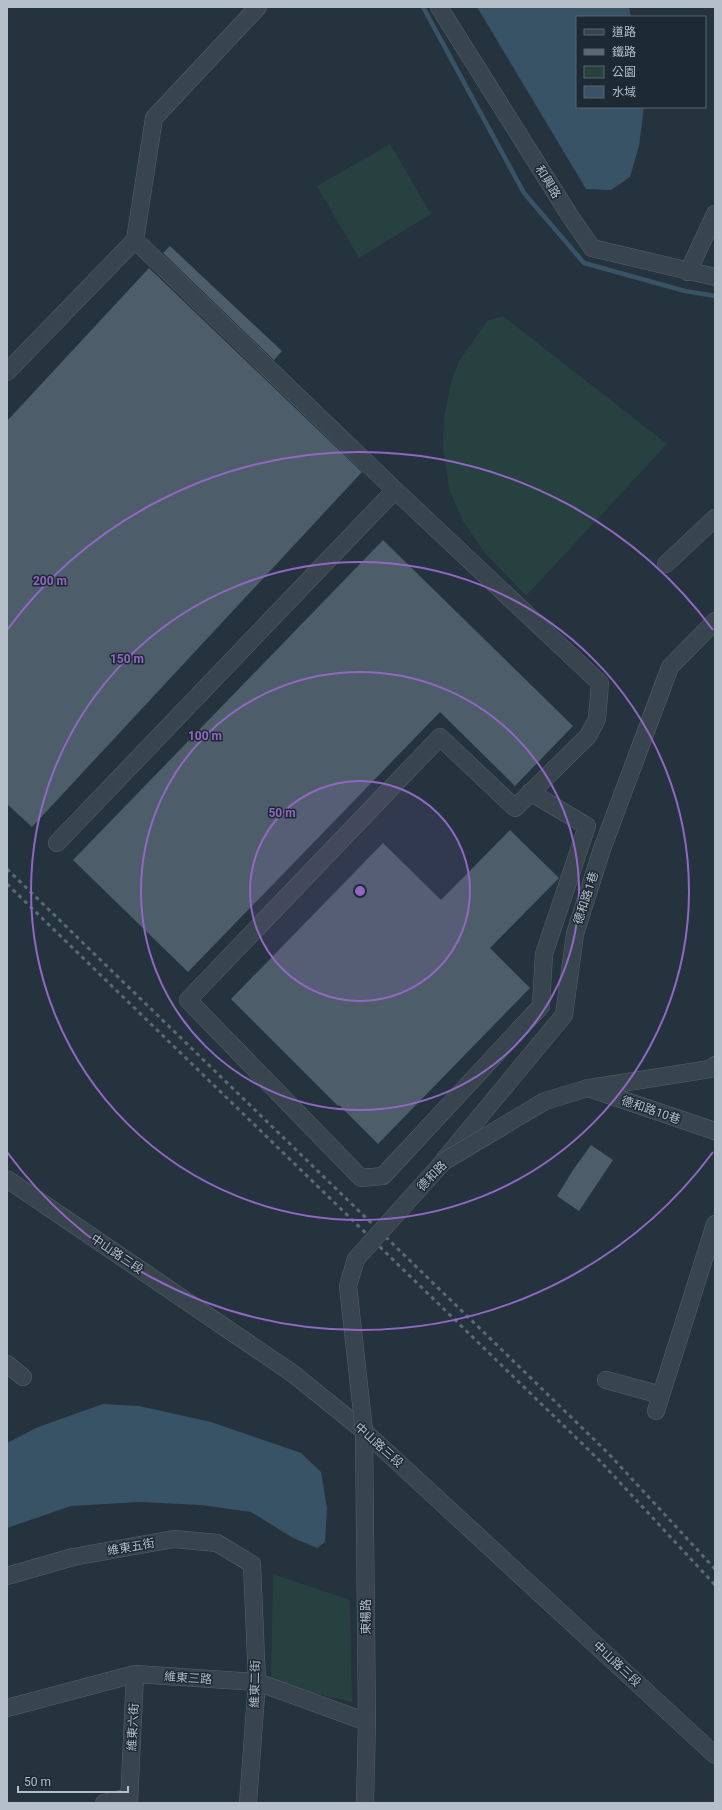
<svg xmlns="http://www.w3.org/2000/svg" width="722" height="1810" viewBox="0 0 722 1810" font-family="Roboto,'Noto Sans TC',sans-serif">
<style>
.green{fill:#274140}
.water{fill:#385266}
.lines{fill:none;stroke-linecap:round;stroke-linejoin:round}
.stream{stroke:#385266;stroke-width:4.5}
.building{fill:#4d5d69}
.minor-casing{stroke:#56626c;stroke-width:18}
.minor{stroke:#38444e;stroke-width:17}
.rail{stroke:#5a6975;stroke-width:3;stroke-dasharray:4 4;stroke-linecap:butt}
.minor-bridge-casing{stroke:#56626c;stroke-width:18;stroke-linecap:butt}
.minor-bridge{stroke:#38444e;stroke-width:17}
.ring{fill:none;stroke:#9267c3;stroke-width:2}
.labels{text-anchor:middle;stroke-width:3;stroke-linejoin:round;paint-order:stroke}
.street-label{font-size:12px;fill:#b4bfc9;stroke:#1d2933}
.centre{fill:#9267c3;stroke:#1d2933;stroke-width:2}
.ring-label{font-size:12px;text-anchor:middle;font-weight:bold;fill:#9267c3;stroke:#1d2933;stroke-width:3;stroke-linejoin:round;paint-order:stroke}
</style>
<rect width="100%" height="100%" fill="#24333e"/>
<path class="green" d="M390 144 431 214 359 258 317 186Z
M503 316 667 444 526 596 485 553 463 521 449 489 443 447 444 417 452 379 459 361 487 321Z
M273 1574 350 1600 352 1702 271 1683Z"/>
<path class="water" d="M477 7H629L631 17H577V107H644L639 146 630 177 611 190 586 189Z
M103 1404 139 1406 211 1422 301 1453 321 1472 327 1508 325 1542 317 1548 293 1538 251 1512 201 1505 140 1502 71 1506 7 1528V1443L38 1427Z"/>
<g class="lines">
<path class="stream" d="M423 7 524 193 584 263 685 291 715 296"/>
</g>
<path class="building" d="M170 246 282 351 274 360 163 253Z
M149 268 362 472 32 827 7 804V421Z
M383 540 573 726 515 786 440 712 188 972 73 860Z
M510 830 559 878 490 948 530 988 378 1144 339 1105 338 1106 231 999 383 843 441 900Z
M591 1145 613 1160 579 1211 557 1196 573 1170Z"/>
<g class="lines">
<g class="minor-casing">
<path id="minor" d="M439 7 570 216 592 248 715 277
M135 240 395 490
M688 272 715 214
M7 372 135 240 154 118 258 7
M666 564 715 518
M57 843 395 490 600 683 597 719 588 736 515 808 440 737 188 1000 361 1178 383 1176 541 1006 544 954 587 826 530 792
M588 1088 715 1131
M590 1088 710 1069 715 1065
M444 1160 564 1015 575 934 602 849 670 667 715 621
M7 1179 292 1373 364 1431 715 1755
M7 1364 23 1377
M606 1380 661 1395
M656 1411 715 1224
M364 1431 367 1722 365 1803
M7 1576 73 1557 174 1539 217 1543 252 1564 257 1682 248 1803
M7 1708 135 1674 257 1682 367 1722
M104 1803 129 1797
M129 1803 135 1674"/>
</g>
<use href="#minor" class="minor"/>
<path class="rail" d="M7 869 608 1453 715 1569
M7 884 600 1461 715 1585"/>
<g class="minor-bridge-casing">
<path id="minor-bridge" d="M364 1431 348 1286 356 1259 443 1162 545 1101 588 1088"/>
</g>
<use href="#minor-bridge" class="minor-bridge"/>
</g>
<circle cx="360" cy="891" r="110" fill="#9267c3" fill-opacity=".12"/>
<g class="ring">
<circle cx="360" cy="891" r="110"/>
<circle cx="360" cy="891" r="219"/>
<circle cx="360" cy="891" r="329"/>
<path d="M713 1152A439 439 0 0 1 7 1152M7 630A439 439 0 0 1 713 630"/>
</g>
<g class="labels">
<g class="street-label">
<text transform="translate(548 182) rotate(58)" y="4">和興路</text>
<text transform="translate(586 898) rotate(-72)" y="4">德和路1巷</text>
<text transform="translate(651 1110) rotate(19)" y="4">德和路10巷</text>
<text transform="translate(432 1176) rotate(-46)" y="4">德和路</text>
<text transform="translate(117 1254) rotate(34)" y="4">中山路三段</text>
<text transform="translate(379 1445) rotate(42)" y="4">中山路三段</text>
<text transform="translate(131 1547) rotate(-10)" y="4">維東五街</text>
<text transform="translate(366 1617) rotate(-90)" y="4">東楊路</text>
<text transform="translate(617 1664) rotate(43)" y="4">中山路三段</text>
<text transform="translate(188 1678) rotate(4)" y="4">維東三路</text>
<text transform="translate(255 1684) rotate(-89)" y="4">維東二街</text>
<text transform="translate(133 1727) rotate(-87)" y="4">維東六街</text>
</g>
</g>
<circle cx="360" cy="891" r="6" class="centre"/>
<g class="ring-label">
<text x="50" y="585">200 m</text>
<text x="127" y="663">150 m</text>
<text x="205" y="740">100 m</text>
<text x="282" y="817">50 m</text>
</g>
<rect width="722" height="1810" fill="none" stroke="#b4bfc9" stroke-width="16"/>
<rect x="576" y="16" width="130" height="92" fill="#1d2933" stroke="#59656f"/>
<rect x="584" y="29" width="20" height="6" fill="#38444e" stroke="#59656f"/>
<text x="612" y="36" font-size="12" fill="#b4bfc9">道路</text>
<rect x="584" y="49" width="20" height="6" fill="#5a6975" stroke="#59656f"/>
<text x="612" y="56" font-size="12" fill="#b4bfc9">鐵路</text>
<rect x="584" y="66" width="20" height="12" fill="#274140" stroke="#59656f"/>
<text x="612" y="76" font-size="12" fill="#b4bfc9">公園</text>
<rect x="584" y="86" width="20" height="12" fill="#385266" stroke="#59656f"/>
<text x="612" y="96" font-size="12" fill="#b4bfc9">水域</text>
<path d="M18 1786v6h110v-6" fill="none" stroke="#b4bfc9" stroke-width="2"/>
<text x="24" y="1786" font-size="12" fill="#b4bfc9" stroke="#1d2933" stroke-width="3" paint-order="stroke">50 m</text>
</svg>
